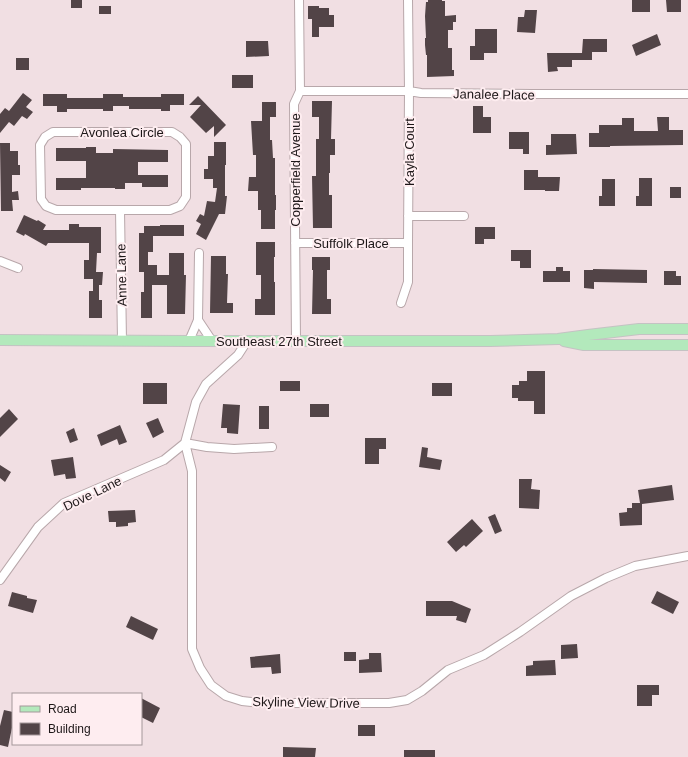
<svg xmlns="http://www.w3.org/2000/svg" width="688" height="757" viewBox="0 0 688 757" font-family="Arial,sans-serif">
<style>
.building{fill:#524447}
.lines{fill:none;stroke-linecap:round;stroke-linejoin:round}
.minor-casing{stroke:#b8a7aa;stroke-width:10}
.major-casing{stroke:#c4c3c3;stroke-width:12}
.minor{stroke:#fff;stroke-width:8}
.major{stroke:#b3e9bc;stroke-width:10}
.labels{text-anchor:middle;stroke-width:4;stroke-linejoin:round;paint-order:stroke}
.street-label{font-size:13px;fill:#1d1718;stroke:#feedf0}
</style>
<rect width="100%" height="100%" fill="#f1dfe3"/>
<path class="building" d="M71 0H82V8H71Z
M428 0H442V1H445V16L456 15V22H453V30H448V48H452V70H454V76L427 77V55H426L425 45V38H426L425 16 426 2H428Z
M632 0H650V12H632Z
M666 0H681V12H667Z
M99 6H111V14H99Z
M308 6H319V8H329V15H334V27H319V37H312V19H308Z
M525 10H537L535 33 517 32 518 17H524Z
M475 29H497V53H484V60H470V46H475Z
M657 34 661 45 636 56 632 45Z
M583 39H607V52H592V60H572V67H557L558 71 548 72 547 53H582Z
M246 41H268L269 56 246 57Z
M16 58H29V70H16Z
M232 75H253V88H232Z
M23 93 32 100 26 107 33 112 27 119 22 116 14 126 9 122 0 133V114L5 108 9 111Z
M43 94H67V98H103V94H123V97H161V94H184V105H170V111H161V109H129V106H113V111H103V109H67V112H57V106H43Z
M198 96 226 125 214 137V126L206 133 190 117 201 105H189Z
M312 101H332L331 139H335V155H330V173H329V195H332V228H313L312 176H316V139H319V117H312Z
M262 102H276V117H270V140H272L273 158H275V195H276V210H275V229H261V210H258V191H248L249 177H256V155H253L251 121H262Z
M473 106H483V117H491V133H473Z
M657 117H669V130H683V145L610 146V147H589V133H599V125H622V118H634V131H658Z
M509 132H529V154H523V149H509Z
M551 134H576L577 154 546 155V145H551Z
M214 142H226V165H225V196H227L225 214H219L206 240 196 234 201 224 196 221 200 214 204 216 207 201 215 202 217 188H213V179H204V169H208V156H214Z
M0 143H10V151H18V165H20V175H12V192L18 191 19 200H12L13 211H1Z
M86 147H96V153H113V149L168 150V162H138V175H168V187H142V183H125V189H115V188H81V190H56V178H86V161H56V148H86Z
M524 170H538V177H560L559 191H545V190H524Z
M639 178H652V206H636V196H639Z
M602 179H615V206H599V196H602Z
M670 187H681V198H670Z
M24 215 37 221 38 220 46 225 43 230H69V224H79V227H101V253H97L96 272H103L102 285H99V300H102V318H89V291H93V279H84V260H89V243H48L46 246 25 234 24 236 16 232Z
M160 225H184V236H153V252H148V265H157V275H169V253H184V275H186L185 314H167V285H152V318H141V292H144V272H139V233H144V226H160Z
M475 227H495V239H484V244H475Z
M256 242H275V257H274V282H275V315H255V299H261V275H256Z
M511 250H531V268H520V261H511Z
M211 256H226V274H228L227 303H233V313H210Z
M312 257H330V270H327V299H331V314H312L313 270H312Z
M556 267H563V271H570V282H543V271H556Z
M593 269 647 270V283L594 282V289L584 288V270H593Z
M664 271H676V276H681V285H664Z
M527 371H545V414H534V401H518V398H512V385H519V381H527Z
M280 381H300V391H280Z
M143 383H167V404H143Z
M432 383H452V396H432Z
M223 404 240 405 238 434 227 433V428H221Z
M310 404H329V417H310Z
M259 406H269V429H259Z
M9 409 18 419 0 437V418Z
M158 418 164 432 153 438 146 423Z
M120 425 127 442 119 445 117 439 101 446 97 435Z
M74 428 78 440 70 443 66 432Z
M365 438H386V449H379V464H365Z
M422 447 428 448 427 457 442 460 440 470 419 467Z
M73 457 76 478 66 479 65 474 54 476 51 460Z
M0 465 11 472 5 482 0 478Z
M519 479H532L531 489 540 490 539 509 519 508Z
M672 485 674 500 642 504V525L620 526 619 513 627 512V508H632V503H640L638 490Z
M135 510 136 522 128 523V526L116 527V522H109L108 511Z
M495 514 502 531 495 534 488 517Z
M472 519 483 531 466 547 464 545 456 552 447 542Z
M657 591 679 602 673 614 651 603Z
M12 592 27 596V598L37 600 33 613 8 606Z
M426 601H452L471 609 466 623 456 620 457 616H426Z
M131 616 158 629 153 640 126 627Z
M577 644 578 658 561 659V645Z
M344 652H356V661H344Z
M369 653H381L382 672 359 673V660L369 659Z
M280 654 281 673 272 674 271 667 251 668 250 657Z
M555 660 556 675 526 676V666L533 665V661Z
M637 685H659V695H652V706H637Z
M141 698 160 708 153 723 141 717Z
M4 710 13 712V723L8 747 0 745V726Z
M358 725H375V736H358Z
M283 747 316 748 315 757H283Z
M404 750H435V757H404Z"/>
<g class="lines">
<g class="minor-casing">
<path id="minor" d="M300 91H409L421 93 532 94H688
M53 132H172L180 137 186 144V197L180 206 170 210H56L46 206 41 199 40 145 45 137Z
M120 210 122 341
M408 216H464
M295 243H408
M0 261 18 268
M401 303 408 282V243L409 91 408 0
M198 320 212 341
M189 341 198 320 199 253
M247 341 238 355 206 384 196 402 185 443 192 471V649L200 668 211 685 226 696 242 701 260 703H389L407 700 422 691 448 670 484 655 520 632 571 596 606 578 635 566 688 556
M296 341 294 104 300 91 299 0
M0 580 38 527 64 503 164 460 185 443 207 447 234 449 272 447"/>
</g>
<g class="major-casing">
<path id="major" d="M0 340 189 341H490L558 339 588 335 639 329H688
M564 341 584 345H688"/>
</g>
<use href="#minor" class="minor"/>
<use href="#major" class="major"/>
</g>
<g class="labels">
<g class="street-label">
<text transform="translate(494 94) rotate(1)" y="5">Janalee Place</text>
<text x="122" y="137">Avonlea Circle</text>
<text transform="translate(409 152) rotate(-90)" y="5">Kayla Court</text>
<text transform="translate(295 170) rotate(-90)" y="5">Copperfield Avenue</text>
<text x="351" y="248">Suffolk Place</text>
<text transform="translate(121 275) rotate(-91)" y="5">Anne Lane</text>
<text x="279" y="346">Southeast 27th Street</text>
<text transform="translate(92 493) rotate(-26)" y="5">Dove Lane</text>
<text transform="translate(306 702) rotate(1)" y="5">Skyline View Drive</text>
</g>
</g>
<rect x="12" y="693" width="130" height="52" fill="#feedf0" stroke="#a4979a"/>
<rect x="20" y="706" width="20" height="6" fill="#b3e9bc" stroke="#a4979a"/>
<text x="48" y="713" font-size="12" fill="#1d1718">Road</text>
<rect x="20" y="723" width="20" height="12" fill="#524447" stroke="#a4979a"/>
<text x="48" y="733" font-size="12" fill="#1d1718">Building</text>
</svg>
